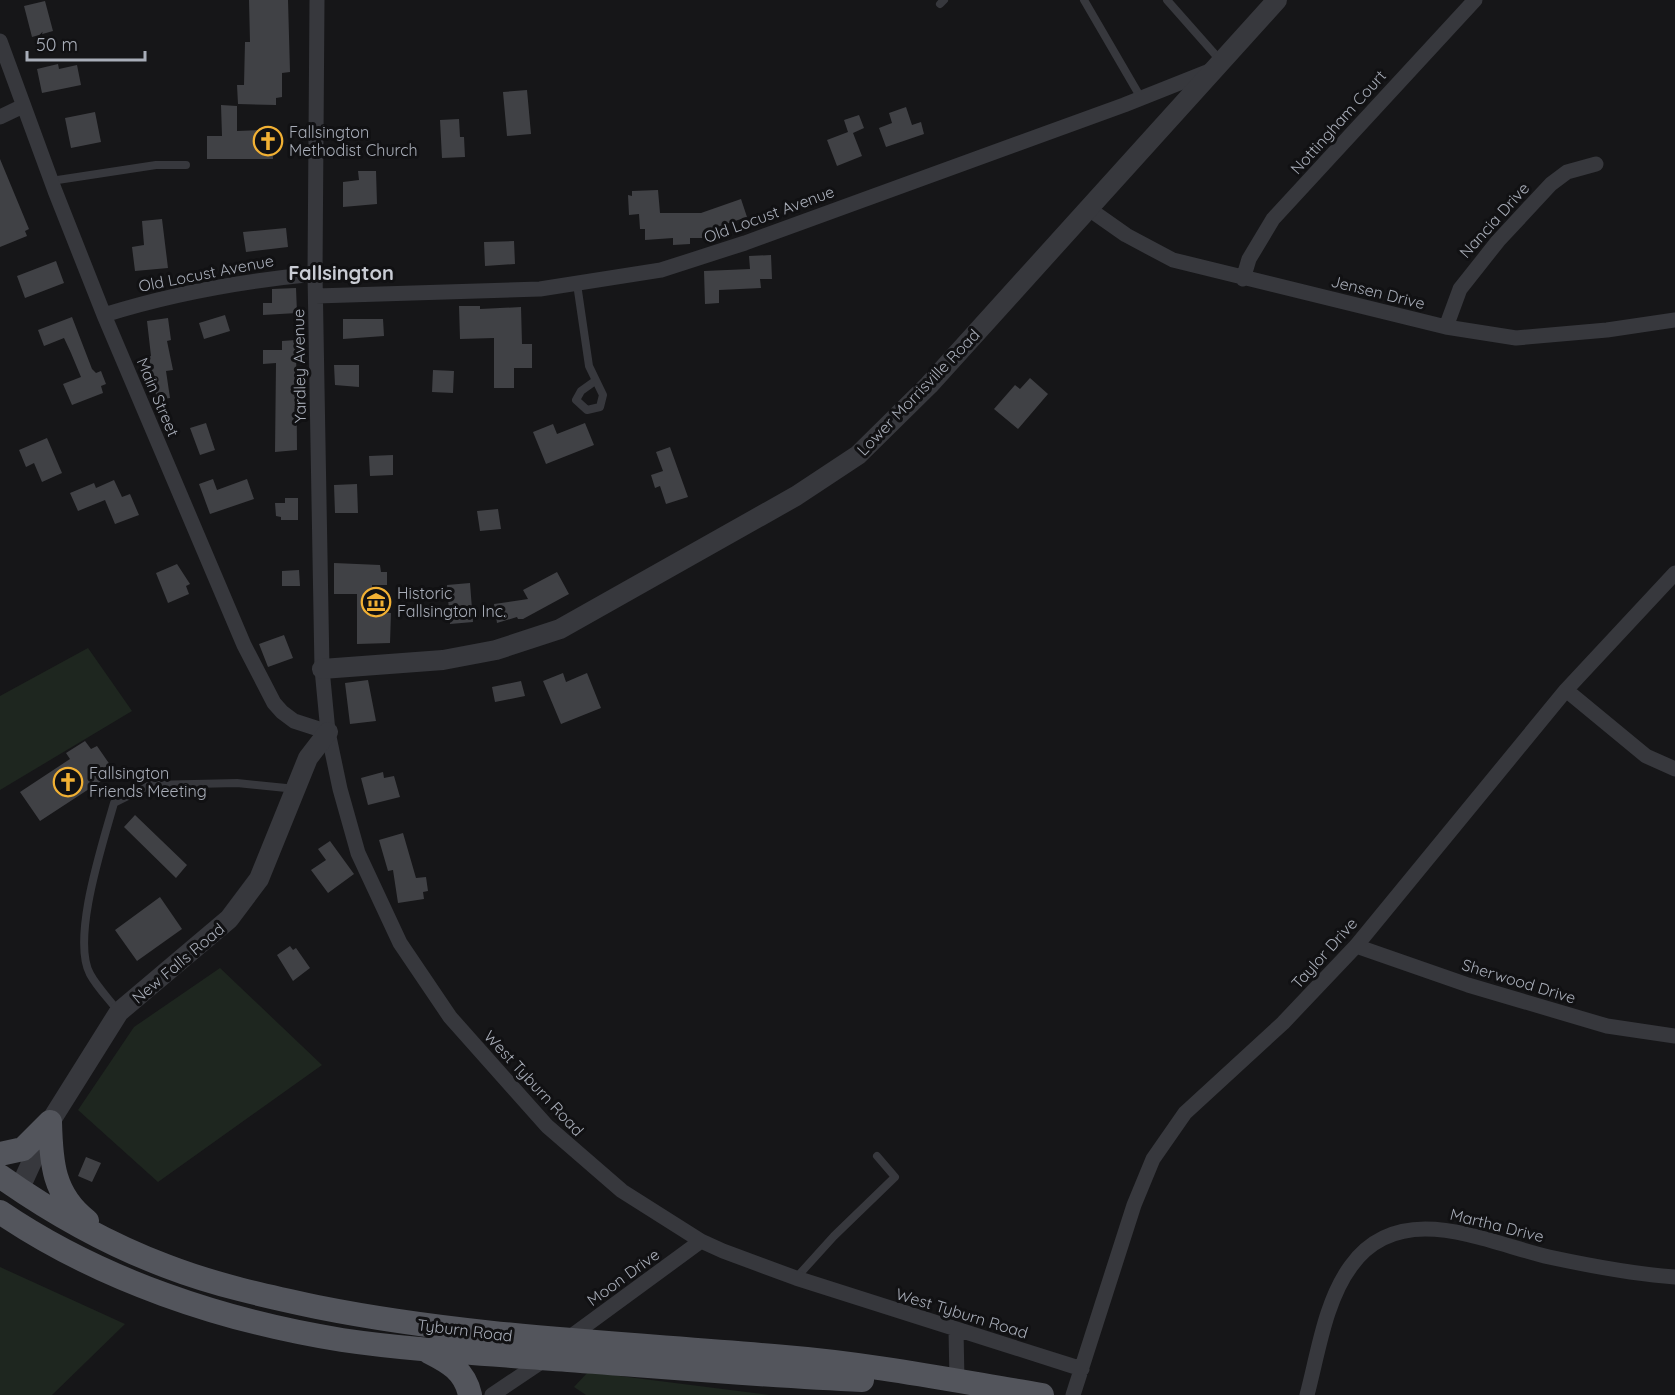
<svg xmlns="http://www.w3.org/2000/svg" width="1675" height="1395" viewBox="0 0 1675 1395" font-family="Quicksand,sans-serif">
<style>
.green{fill:#1e261f}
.building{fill:#404145}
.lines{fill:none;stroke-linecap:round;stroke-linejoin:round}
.service{stroke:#37383d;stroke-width:8}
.minor{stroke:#37383d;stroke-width:15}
.tertiary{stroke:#37383d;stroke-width:20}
.primary{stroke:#53555c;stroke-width:24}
.labels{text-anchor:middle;stroke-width:6;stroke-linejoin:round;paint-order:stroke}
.street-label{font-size:16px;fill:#a8adb8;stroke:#111113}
.poi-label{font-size:16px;fill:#a8adb8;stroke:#111113;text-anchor:start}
.quarter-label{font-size:20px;font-weight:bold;fill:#c9ccd4;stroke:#111113}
</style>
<rect width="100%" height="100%" fill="#161618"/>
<path class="green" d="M88 648 132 711 0 790V696Z
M220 968 322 1065 158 1182 78 1110 134 1027Z
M0 1267 125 1324 52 1395H0Z
M588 1372 770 1395H586L574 1387Z"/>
<path class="building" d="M249 0H288L290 72 282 73V97L276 98V105L238 104 237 85H244L245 42H250Z
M45 1 53 31 32 37 24 6Z
M58 64 59 69 77 65 81 85 42 93 37 69Z
M527 90 531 134 507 136 503 92Z
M221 105 237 106V131L260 130V136L272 135 273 159H207V136H222Z
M906 107 912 125 921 122 924 134 886 147 879 128 892 123 889 113Z
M95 112 101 142 71 148 65 118Z
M859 115 864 128 853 133 862 156 837 166 827 140 848 132 844 120Z
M459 119 460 137H464L465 157 442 158 440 120Z
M0 159 29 229 25 231 27 236 0 247Z
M358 171H376L377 204 343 207V182L359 180Z
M658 190 660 213H701L741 199 747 217 705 231V238H690V244L673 245V238L645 240V229H640L639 214 629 215 628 195 632 196V191Z
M162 219 168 268 135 271 132 247 144 245 142 221Z
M286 228 288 247 246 252 243 232Z
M514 241 515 264 485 266 484 242Z
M771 255 772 279H760L761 288 719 290V303L705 304 704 271 750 269 749 256Z
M56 261 64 283 25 298 17 276Z
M296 288 297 313 263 315V303H272V289Z
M459 306H480V309L521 307 522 344H532V368H514V388H494V338L460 339Z
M225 315 230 331 204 339 199 323Z
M72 317 92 369 96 373 101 371 106 384 101 386 103 393 72 405 63 384 81 377 71 353 64 338 44 346 38 330Z
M168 318 171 340 167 341 173 370 166 371 170 398 157 400 149 357 151 356 147 321Z
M343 319H383L384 336 343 339Z
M296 340 297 450 275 452 276 363 263 364V350H282V341Z
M334 365H359V387L335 385Z
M433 370 454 371 453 393 432 392Z
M1030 378 1048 394 1018 429 994 409 1015 385 1020 389Z
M206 423 215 450 200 455 190 428Z
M585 423 594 445 546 464 533 432 553 424 557 434Z
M47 438 62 473 42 482 34 463 26 467 19 450Z
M670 447 688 497 666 504 660 486 655 488 651 475 663 471 656 452Z
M393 455V475L370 476 369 456Z
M213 479 217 490 247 479 254 499 210 514 199 484Z
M114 480 122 497 130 494 139 515 115 524 105 500 78 511 70 493 94 483 96 488Z
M357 484 358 513H335L334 485Z
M285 498H298V520H281V517L276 516 275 503H285Z
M498 509 501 529 480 531 477 511Z
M334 563 380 565 381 572H387V585H372V612L391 613 390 643 357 644V594H334Z
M177 564 190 584 186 586 189 594 168 603 156 573Z
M299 570 300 586H282V571Z
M557 572 569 594 523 619H518L517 617 497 623 494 604 528 599 523 590Z
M470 583 473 622 450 624 447 585Z
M284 635 293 658 268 667 259 644Z
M563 673 566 682 587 673 601 708 561 724 543 681Z
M368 680 376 721 350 724 345 683Z
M521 681 525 696 495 702 492 687Z
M85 741 91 749 97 746 115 772 40 821 20 792 70 759 66 753Z
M383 772 384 778 394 776 400 797 368 805 361 778Z
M135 815 187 865 176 878 124 827Z
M403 833 416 878 426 877 428 891 423 892 424 899 398 903 393 870 388 871 379 840Z
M330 841 354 874 328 893 311 870 326 860 318 849Z
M160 897 182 929 137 961 115 930Z
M290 946 293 950 296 948 310 968 293 981 277 955Z
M86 1157 101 1163 92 1182 78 1176Z"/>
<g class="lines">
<path class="service" d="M1084 0 1141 98
M1167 0 1220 60
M940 4 944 0
M51 181 156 165H186
M577 284 589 366 603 395 600 407 587 410 576 400 581 391 595 381
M118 1011C109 999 97 987 90 974 71 938 103 843 114 803L150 785 237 783 296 789
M796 1278 834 1236 895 1177 877 1156"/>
<path class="minor" d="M317 0 315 274 322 669 328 732 340 789 358 853 400 943 450 1017 547 1126 622 1191 701 1241 723 1251 796 1278 1082 1369
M0 41 55 191 104 315 244 645 274 703 282 712 294 721 328 732
M0 117 23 106
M1089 209 1126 235 1173 260 1446 327 1516 338 1607 330 1675 320
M1243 279 1249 259 1273 219 1475 0
M316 296 540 289 661 270 745 243 1124 105 1212 70
M104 315C174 293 243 281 315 274
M1446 327 1460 289 1498 241 1551 184 1567 172 1596 164
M1566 690 1646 756 1675 769
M1356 946 1468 985 1607 1026 1675 1036
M956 1330 957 1381
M566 1340 701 1241
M492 1395 547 1358
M1073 1395 1134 1205 1153 1159 1185 1113 1283 1023 1356 946 1566 690 1675 573
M1307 1395C1318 1354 1325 1301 1351 1266 1400 1198 1485 1242 1549 1257 1591 1266 1633 1274 1675 1277"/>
<path class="tertiary" d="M322 669 443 660 496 650 560 629 796 496 858 455 929 385 1277 0
M19 1190 50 1122 119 1012 229 919 259 879 308 758 328 732"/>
<path class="primary" d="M50 1122C51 1162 53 1195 87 1221
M0 1154 23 1149 50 1122
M0 1176C51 1212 108 1244 166 1266 215 1285 266 1296 317 1307 472 1338 628 1343 785 1357 871 1364 956 1381 1042 1395
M0 1212C100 1280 223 1321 342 1340 417 1351 492 1354 568 1360 666 1367 764 1376 862 1380
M429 1352C449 1362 465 1371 470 1395"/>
</g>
<defs>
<g id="church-ring" transform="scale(1.5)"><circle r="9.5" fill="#111113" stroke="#f2b134" stroke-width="1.5"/><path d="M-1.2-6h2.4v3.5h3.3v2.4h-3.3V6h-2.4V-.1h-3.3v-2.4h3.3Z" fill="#f2b134"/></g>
<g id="museum-ring" transform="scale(1.5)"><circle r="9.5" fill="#111113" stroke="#f2b134" stroke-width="1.5"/><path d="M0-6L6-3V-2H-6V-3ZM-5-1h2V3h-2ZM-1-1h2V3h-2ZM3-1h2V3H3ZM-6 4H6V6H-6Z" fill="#f2b134"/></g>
</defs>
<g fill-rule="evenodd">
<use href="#church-ring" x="268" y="141"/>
<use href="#museum-ring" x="376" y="602"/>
<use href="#church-ring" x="68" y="782"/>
</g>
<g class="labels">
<g class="street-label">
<text transform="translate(1338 122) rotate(-48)" y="6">Nottingham Court</text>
<text transform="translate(769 214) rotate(-20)" y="6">Old Locust Avenue</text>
<text transform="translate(1494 220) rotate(-48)" y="6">Nancia Drive</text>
<text transform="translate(206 273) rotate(-11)" y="6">Old Locust Avenue</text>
<text transform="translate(1378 292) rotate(14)" y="6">Jensen Drive</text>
<text transform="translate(299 366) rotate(-91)" y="6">Yardley Avenue</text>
<text transform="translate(918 392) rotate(-46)" y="6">Lower Morrisville Road</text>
<text transform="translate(158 397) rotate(67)" y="6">Main Street</text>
<text transform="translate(1324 953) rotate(-48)" y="6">Taylor Drive</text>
<text transform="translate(178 963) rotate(-40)" y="6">New Falls Road</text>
<text transform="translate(1519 981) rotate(17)" y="6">Sherwood Drive</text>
<text transform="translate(534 1083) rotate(47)" y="6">West Tyburn Road</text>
<text transform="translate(1497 1225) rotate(14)" y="6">Martha Drive</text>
<text transform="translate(623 1277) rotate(-36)" y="6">Moon Drive</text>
<text transform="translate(962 1313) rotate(17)" y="6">West Tyburn Road</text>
<text transform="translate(465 1330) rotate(7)" y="6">Tyburn Road</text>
</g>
<g class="poi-label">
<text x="289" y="138">Fallsington<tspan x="289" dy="18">Methodist Church</tspan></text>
<text x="397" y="599">Historic<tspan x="397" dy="18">Fallsington Inc.</tspan></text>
<text x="89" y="779">Fallsington<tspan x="89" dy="18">Friends Meeting</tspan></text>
</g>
<g class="quarter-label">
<text x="341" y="280">Fallsington</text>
</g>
</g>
<path d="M27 51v9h118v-9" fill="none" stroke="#a8adb8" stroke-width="3"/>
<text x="36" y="51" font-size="18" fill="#a8adb8" stroke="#111113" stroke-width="4.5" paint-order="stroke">50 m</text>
</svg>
